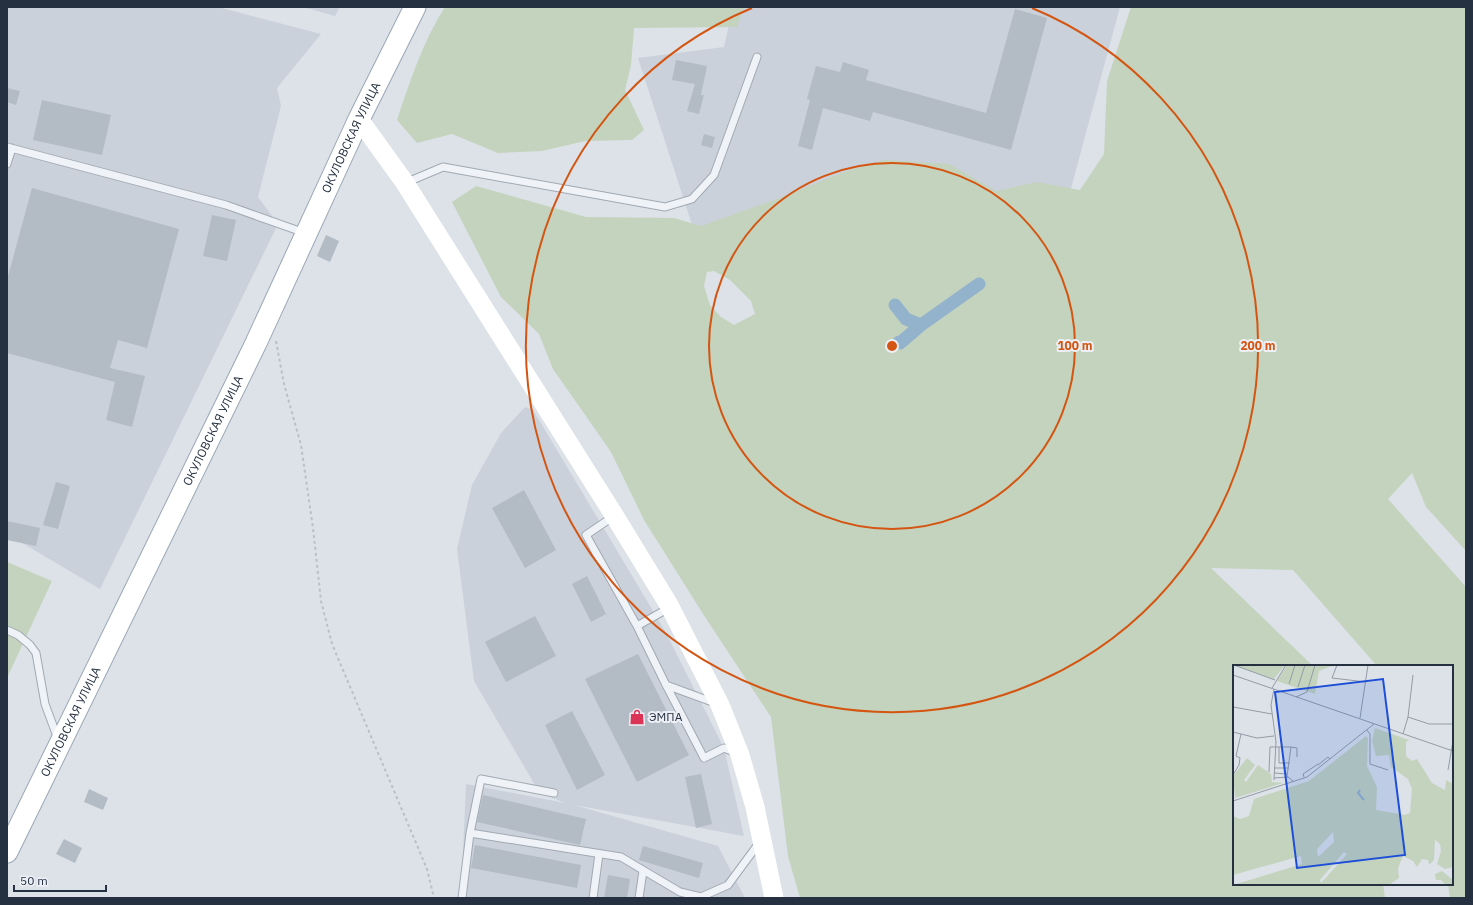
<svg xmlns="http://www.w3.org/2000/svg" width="1473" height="905" viewBox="0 0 1473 905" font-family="'IBM Plex Sans',sans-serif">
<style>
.built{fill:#cad1da}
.green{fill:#c4d3bd;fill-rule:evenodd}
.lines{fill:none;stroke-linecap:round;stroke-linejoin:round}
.canal{stroke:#93b2cc;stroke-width:13}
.building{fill:#b3bbc5}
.lane-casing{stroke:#a1a9b2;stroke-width:9}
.primary-casing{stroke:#9aa7b5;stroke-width:23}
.path{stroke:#bac0c7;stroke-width:2;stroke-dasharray:3 3;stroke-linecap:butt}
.lane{stroke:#eff2f6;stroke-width:7}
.secondary{stroke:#fff;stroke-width:19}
.primary{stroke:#fff;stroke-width:21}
.ring{fill:none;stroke:#d45511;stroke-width:2}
.labels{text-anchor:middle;stroke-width:4;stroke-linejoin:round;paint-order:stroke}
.street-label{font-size:12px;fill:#253040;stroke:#ecf0f6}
.poi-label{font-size:12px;fill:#253040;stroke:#ecf0f6;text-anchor:start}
.inset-river{fill:none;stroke:#93b2cc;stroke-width:2}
.inset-road{fill:none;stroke:#939ba5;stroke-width:1}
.view{fill:#1d4ed8;fill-opacity:0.15;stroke:#1d4ed8;stroke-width:2}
.inset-edge{fill:none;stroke:#253040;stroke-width:2}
.centre{fill:#d45511;stroke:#ecf0f6;stroke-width:2}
.ring-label{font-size:12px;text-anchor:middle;font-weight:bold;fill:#d45511;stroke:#ecf0f6;stroke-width:4;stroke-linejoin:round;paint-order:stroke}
</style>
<rect width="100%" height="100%" fill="#dce2e8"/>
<path class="built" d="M7 7H218L321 34 277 88 281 106 258 197 278 224 100 589 7 534Z
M303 7H340L335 16Z
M733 7H1120L1036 318 696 237 638 58 724 47Z
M525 407 533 410 665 631 724 748 744 836 574 805 718 846 745 898H461L466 784 565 803 539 792 474 681 457 549 472 485 501 433Z"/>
<path class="green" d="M445 7H744L737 27 634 28 631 65 625 90 644 130 632 140 585 141 542 151 498 153 452 134 417 143 397 120C410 81 423 41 445 7Z
M1131 7H1466V551L1426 507 1412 473 1388 499 1466 587V898H1450L1448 884H1452V666H1377L1293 570 1211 568 1313 666H1234V884H1383L1385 898H800L788 856 771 717 705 617 644 520 611 452 553 369 539 334 501 297 452 202 476 186 586 217 674 218 701 226 777 199 844 172 884 160 949 164 996 191 1037 182 1080 190 1104 154 1107 81ZM714 271 730 280 751 301 755 314 734 325 721 317 710 305 704 286 707 272Z
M7 562 52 581 7 678Z"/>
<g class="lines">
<path class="canal" d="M895 305 906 319 921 325 979 284
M899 342 900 343 921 325"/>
</g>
<path class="building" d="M1015 9 1047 18 1011 150 873 112 870 121 823 108 812 150 798 146 810 100 807 99 816 66 840 72 843 62 869 70 866 80 986 113Z
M676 60 707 66 701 95H704L699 114 687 111 695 84 672 80Z
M7 88 20 91 16 105 7 102Z
M42 100 111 115 102 155 33 140Z
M704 134 715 137 712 148 701 145Z
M32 188 179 229 147 348 118 340 110 368 145 376 132 427 106 420 115 382 7 353V280Z
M212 215 236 220 227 261 203 256Z
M326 235 339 241 330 262 317 256Z
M56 482 70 486 58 529 43 525Z
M524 490 556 550 525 568 492 508Z
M7 521 40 528 36 546 7 540Z
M587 576 606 614 591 622 572 584Z
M535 616 556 656 506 682 485 642Z
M638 654 689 755 637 782 585 679Z
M572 711 605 775 577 790 545 725Z
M701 774 712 824 696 828 685 777Z
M89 789 108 798 103 810 84 802Z
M483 795 586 819 580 845 477 822Z
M64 839 82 848 75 863 56 854Z
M475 845 581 865 577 888 471 868Z
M643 846 703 863 699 878 639 860Z
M608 875 630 879 627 898H604Z"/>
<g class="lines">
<g class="lane-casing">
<path id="lane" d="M7 147 226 205 305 233
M7 164 12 148
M405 183 443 167 665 207 692 199 714 175 757 57
M614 516 586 535 637 626 669 608
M637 626 666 685 704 758 724 748 736 753
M7 630 18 635 30 645 36 653 45 704 58 739
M666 685 715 703
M470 833 481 779 554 793
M462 898 470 833 621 857 680 892 701 897 728 885 759 843
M593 898 599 854
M639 898 643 871"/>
</g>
<g class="primary-casing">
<g id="primary">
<path id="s1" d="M7 852 256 343 359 119 415 7"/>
</g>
</g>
<path class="path" d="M276 341 284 384 301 445 313 528 321 601 332 644 427 869 434 898"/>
<use href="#lane" class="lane"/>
<path class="secondary" d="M359 119 405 183 614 515 669 605 720 705 740 755 755 807 774 898"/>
<use href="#primary" class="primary"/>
</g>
<g class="ring">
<circle cx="892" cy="346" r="183"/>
<path d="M1032 8A366 366 0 1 1 752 8"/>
</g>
<defs>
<g id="shop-bare" transform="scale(1.2)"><path d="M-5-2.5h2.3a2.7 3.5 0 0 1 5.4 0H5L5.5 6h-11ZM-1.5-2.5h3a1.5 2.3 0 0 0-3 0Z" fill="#db3457" stroke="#ecf0f6" stroke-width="2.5" paint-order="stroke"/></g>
</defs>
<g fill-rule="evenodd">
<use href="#shop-bare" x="637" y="717"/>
</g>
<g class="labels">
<g class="street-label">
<text dy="4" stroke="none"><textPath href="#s1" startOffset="793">ОКУЛОВСКАЯ УЛИЦА</textPath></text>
<text dy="4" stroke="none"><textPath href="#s1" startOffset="469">ОКУЛОВСКАЯ УЛИЦА</textPath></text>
<text dy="4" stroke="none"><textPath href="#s1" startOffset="145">ОКУЛОВСКАЯ УЛИЦА</textPath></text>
</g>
<g class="poi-label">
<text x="649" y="721">ЭМПА</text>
</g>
</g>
<g transform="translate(1233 665)">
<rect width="220" height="220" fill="#dce2e8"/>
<path d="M0 0H52L41 14ZM54 0H101L86 6 82 29 44 16ZM142 63 176 75 173 77V91L179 96 184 94 199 118 212 125 213 115 220 119V202L212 204 204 199 208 186 207 179 202 175 201 195 196 200 195 195 189 194 184 202 180 196 170 191 165 203 166 213 156 220H0L69 199 68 191 0 210V151L7 154 16 151 21 134 76 116 133 71 135 73 134 101 144 122 143 145 172 150 177 148 179 124 175 114 158 102 156 90 143 91 139 76ZM100 167 101 177 85 192 84 184ZM111 187 114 189 88 218 87 215ZM14 93 22 100 11 115 13 117 25 100 38 109 39 117 50 118 2 133 0 111ZM209 206 220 215V220H213L208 215H203L202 209Z" fill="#c4d3bd" fill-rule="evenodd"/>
<path class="inset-river" d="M127 125 125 128 131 135"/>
<path class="inset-road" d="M1 0 42 15M104 0 99 13 133 17M0 10 220 86M56 19 62 0M65 22 72 0M39 23 53 0M41 24 38 40 43 77 41 115M63 32 74 27 82 0M0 42 39 49M175 52 196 59H220M127 53 135 0M134 65 137 69V99L155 105M0 67 24 73 41 71M170 69 175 52 180 10M46 82V98H57M58 82 64 83V92M85 100 95 92 97 94M41 103H56M215 105 220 76M36 107 37 82H58L54 111 61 117M41 108 54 109M0 110 6 100 7 93 3 91 8 69M71 112 70 109 85 99M41 113 55 112M0 136 74 112 141 59"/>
<path class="view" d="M150 14 172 190 64 203 42 27Z"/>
<rect width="220" height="220" class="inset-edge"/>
</g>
<circle cx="892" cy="346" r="6" class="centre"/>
<g class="ring-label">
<text x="1075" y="350">100 m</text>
<text x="1258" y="350">200 m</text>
</g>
<rect width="1473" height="905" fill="none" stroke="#253040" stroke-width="16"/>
<path d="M14 885v6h92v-6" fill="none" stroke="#253040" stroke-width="2"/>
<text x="20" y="885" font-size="12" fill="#253040" stroke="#ecf0f6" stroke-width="3" paint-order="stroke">50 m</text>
</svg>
